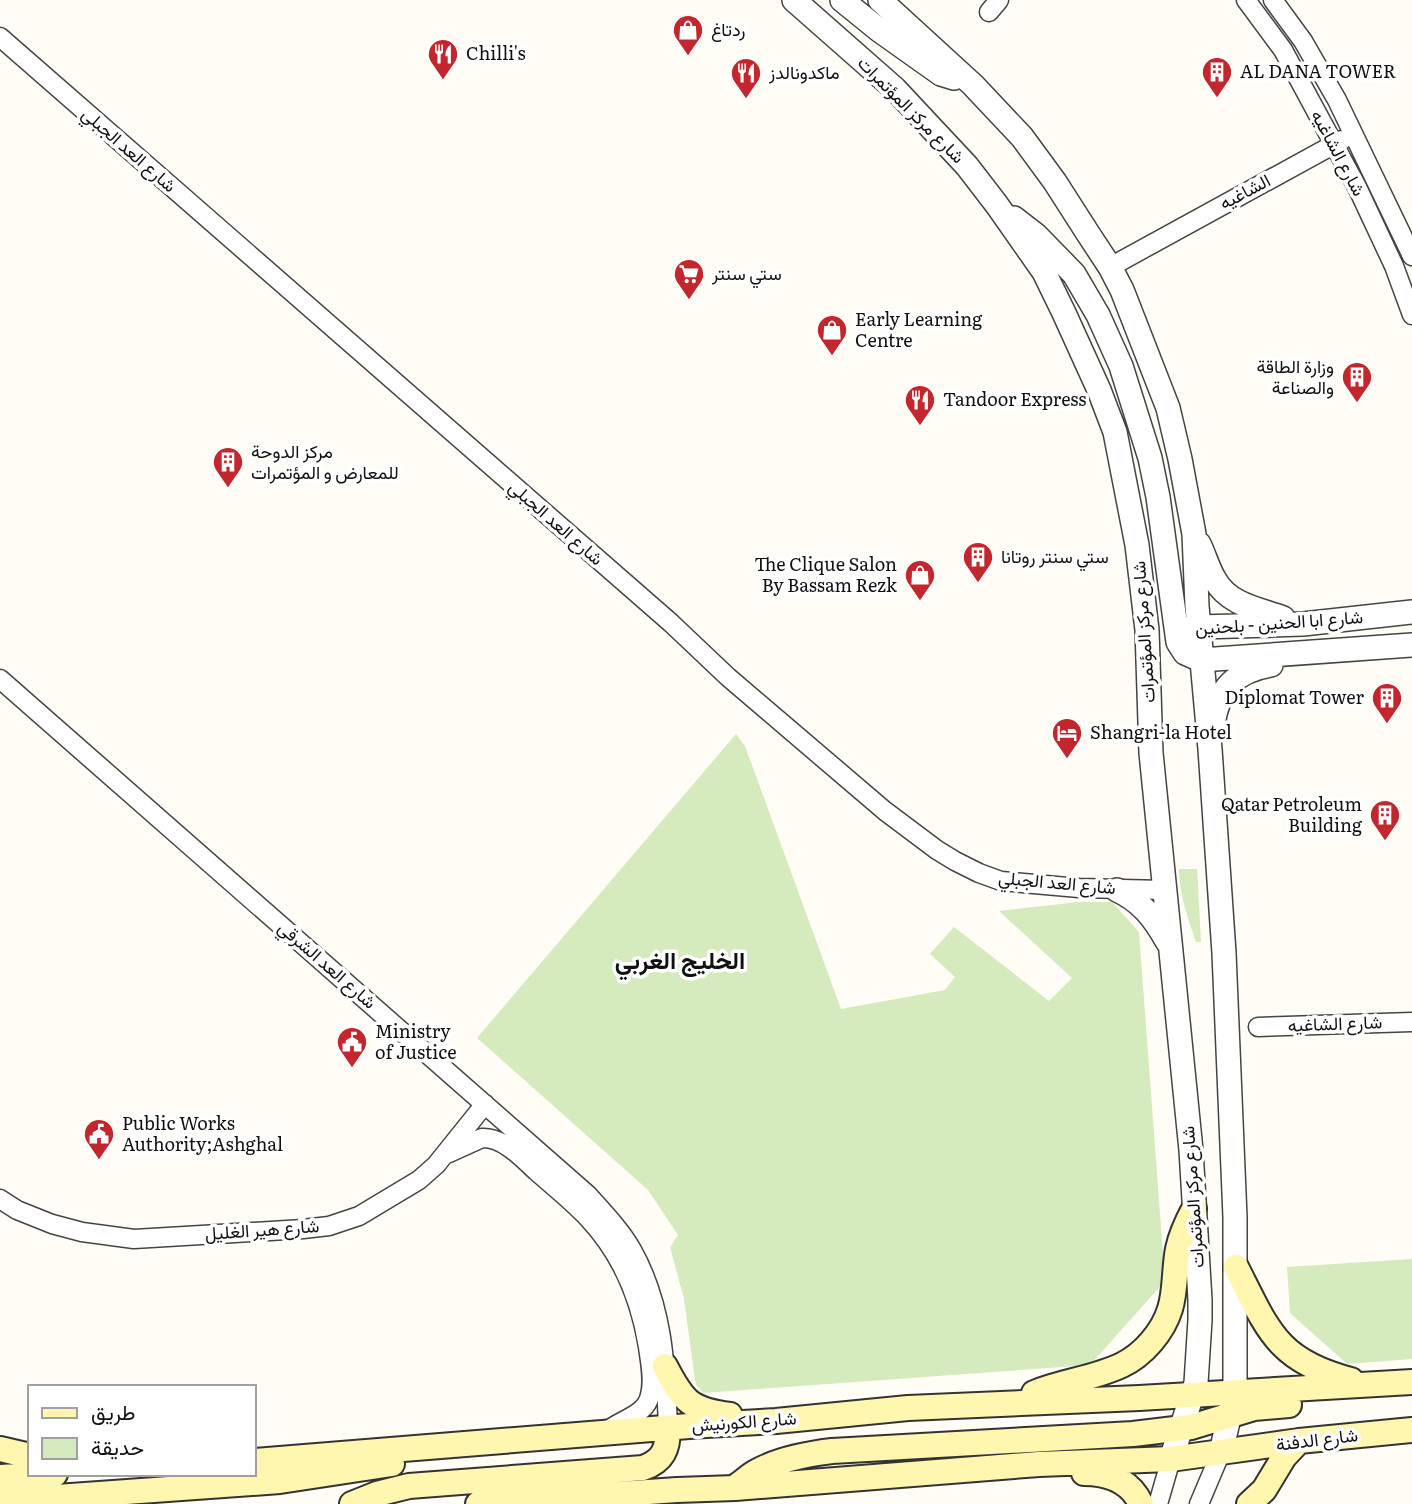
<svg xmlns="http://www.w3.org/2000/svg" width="1412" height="1504" viewBox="0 0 1412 1504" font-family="Literata,Vazirmatn,serif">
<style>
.green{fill:#d5ebbd}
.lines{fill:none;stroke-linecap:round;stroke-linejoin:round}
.minor-casing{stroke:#444;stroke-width:21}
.tertiary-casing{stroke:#444;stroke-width:26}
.secondary-casing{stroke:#333;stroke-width:28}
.minor{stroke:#fff;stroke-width:18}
.tertiary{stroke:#fff;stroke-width:23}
.secondary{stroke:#fff6b0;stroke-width:24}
.labels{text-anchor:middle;stroke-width:7;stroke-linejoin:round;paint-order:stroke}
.poi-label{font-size:18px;fill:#111;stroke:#fff;text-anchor:start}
.street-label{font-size:18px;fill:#111;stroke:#fff}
.district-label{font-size:24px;font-weight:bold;fill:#111;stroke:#fff}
</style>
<rect width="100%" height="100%" fill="#fffdf5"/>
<path class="green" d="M736 734 745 746 841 1009 945 990 955 977 930 954 954 927 1049 1001 1072 978 999 911 1078 902H1112L1139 932 1165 1281 1090 1365 703 1393 696 1385 695 1380 684 1299 670 1247 678 1235 648 1190 477 1038Z
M1179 869H1197L1201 942H1196C1188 918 1179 894 1179 869Z
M1412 1259V1359L1347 1364 1290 1313 1287 1267Z"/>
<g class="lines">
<g class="minor-casing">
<path id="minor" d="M1246 0 1283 50 1357 187 1394 266 1412 315
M1273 0 1303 41 1337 100 1412 256
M989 12 999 0
M0 37 671 623 728 677 885 811 937 850 955 861 979 873 1001 881 1079 888 1165 890
M1110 267 1342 140
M0 679 588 1195C603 1212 620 1229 632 1250 663 1305 666 1366 668 1429
M1258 1027 1412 1022
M449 1153 482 1138C503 1137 522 1158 536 1171 553 1186 572 1201 588 1218 622 1254 640 1298 648 1347 650 1362 654 1380 650 1395 646 1416 620 1419 606 1432
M0 1199 17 1210 52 1224 82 1232 134 1239 303 1229 329 1226 359 1216 419 1180 436 1165 485 1104
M1158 1504 1171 1459
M1199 1504 1221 1452"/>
</g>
<g class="tertiary-casing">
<path id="tertiary" d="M794 0 895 89 967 166 997 205 1044 272 1064 313 1099 390 1115 432 1137 545 1147 630 1151 753 1191 1150 1200 1300V1320L1196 1383 1171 1459
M842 0 879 30 941 74 954 78
M880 0 973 85 1022 137 1055 182 1087 232 1110 267 1122 290 1168 408 1180 459 1194 534 1197 606 1210 749 1224 953 1235 1217V1392L1221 1452
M1014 218 1036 235 1074 274 1098 315 1121 366 1150 458 1158 497 1178 642 1185 653 1201 660 1412 645
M1199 544C1205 556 1208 569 1215 580 1229 605 1259 609 1283 618
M1185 629 1199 627 1303 624 1412 612
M1213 725C1218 689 1235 671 1271 665
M1117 890C1141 901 1154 918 1167 941"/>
</g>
<g class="secondary-casing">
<path id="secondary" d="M1236 1267C1268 1330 1277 1361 1351 1380
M665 1366C683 1401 690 1410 730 1415
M1034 1393C1062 1381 1093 1379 1122 1365 1143 1355 1163 1332 1170 1309 1176 1290 1174 1269 1178 1249 1181 1235 1187 1222 1194 1209
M0 1449 30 1456
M254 1461 689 1426 776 1421 908 1408 1139 1398 1412 1382
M1084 1473C1108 1473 1130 1480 1141 1504
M0 1477 55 1474
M738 1485C744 1481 750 1475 756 1472 779 1459 807 1454 832 1451L1133 1434 1191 1427 1254 1408 1289 1405
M0 1501 280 1481 392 1464
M352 1504 377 1494 409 1486 643 1468C663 1461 668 1449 668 1429
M478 1504 677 1490 735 1488 1039 1464 1171 1459 1299 1441 1412 1430
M1249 1504 1264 1490 1284 1457 1299 1441"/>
</g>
<use href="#minor" class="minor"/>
<use href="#tertiary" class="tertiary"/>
<use href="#secondary" class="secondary"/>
</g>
<defs>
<g id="shop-pin" transform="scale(1.575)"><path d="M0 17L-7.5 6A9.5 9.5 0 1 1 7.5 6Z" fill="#c4262e" stroke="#fff"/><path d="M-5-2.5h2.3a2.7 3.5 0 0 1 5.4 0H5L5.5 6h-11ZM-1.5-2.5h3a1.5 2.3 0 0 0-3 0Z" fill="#fff"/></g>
<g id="restaurant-pin" transform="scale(1.575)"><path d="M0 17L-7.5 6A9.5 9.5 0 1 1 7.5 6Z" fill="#c4262e" stroke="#fff"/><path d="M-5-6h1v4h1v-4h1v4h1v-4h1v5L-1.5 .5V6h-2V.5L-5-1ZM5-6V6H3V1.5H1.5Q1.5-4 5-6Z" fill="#fff"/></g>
<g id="building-pin" transform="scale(1.575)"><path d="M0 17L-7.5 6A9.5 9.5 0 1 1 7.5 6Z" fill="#c4262e" stroke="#fff"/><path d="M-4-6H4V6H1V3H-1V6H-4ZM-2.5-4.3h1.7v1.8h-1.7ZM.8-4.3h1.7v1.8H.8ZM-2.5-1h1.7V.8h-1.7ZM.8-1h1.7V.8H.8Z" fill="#fff"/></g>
<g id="supermarket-pin" transform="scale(1.575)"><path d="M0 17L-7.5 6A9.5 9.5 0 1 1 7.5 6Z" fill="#c4262e" stroke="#fff"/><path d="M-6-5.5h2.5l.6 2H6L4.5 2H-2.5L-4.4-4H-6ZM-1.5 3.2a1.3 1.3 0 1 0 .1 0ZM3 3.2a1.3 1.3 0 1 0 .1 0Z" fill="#fff"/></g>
<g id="hotel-pin" transform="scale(1.575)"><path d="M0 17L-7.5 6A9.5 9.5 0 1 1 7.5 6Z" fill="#c4262e" stroke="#fff"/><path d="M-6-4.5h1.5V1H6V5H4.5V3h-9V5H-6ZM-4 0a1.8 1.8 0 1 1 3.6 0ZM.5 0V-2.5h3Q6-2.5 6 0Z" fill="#fff"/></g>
<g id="civic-pin" transform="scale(1.575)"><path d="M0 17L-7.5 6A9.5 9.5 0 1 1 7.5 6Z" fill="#c4262e" stroke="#fff"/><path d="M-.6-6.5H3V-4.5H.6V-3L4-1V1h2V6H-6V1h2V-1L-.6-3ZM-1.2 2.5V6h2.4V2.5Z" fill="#fff"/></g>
</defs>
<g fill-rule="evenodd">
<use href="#shop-pin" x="688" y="30"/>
<use href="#restaurant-pin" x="443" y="54"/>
<use href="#building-pin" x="1217" y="72"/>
<use href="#restaurant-pin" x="746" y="73"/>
<use href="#supermarket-pin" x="689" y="274"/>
<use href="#shop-pin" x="832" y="330"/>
<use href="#building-pin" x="1357" y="377"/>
<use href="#restaurant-pin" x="920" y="400"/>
<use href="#building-pin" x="228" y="462"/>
<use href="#building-pin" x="978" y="557"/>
<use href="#shop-pin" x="920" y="575"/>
<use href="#building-pin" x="1387" y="698"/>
<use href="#hotel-pin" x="1067" y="733"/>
<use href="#building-pin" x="1385" y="815"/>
<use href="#civic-pin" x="352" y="1042"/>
<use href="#civic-pin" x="99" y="1134"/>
</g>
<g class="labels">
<g class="poi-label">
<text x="711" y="36">ردتاغ</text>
<text x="466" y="60">Chilli's</text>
<text x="1240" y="78">AL DANA TOWER</text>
<text x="769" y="79">ماكدونالدز</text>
<text x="712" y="280">ستي سنتر</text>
<text x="855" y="326">Early Learning<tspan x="855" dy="21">Centre</tspan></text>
<text x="1334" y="373" text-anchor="end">وزارة الطاقة<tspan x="1334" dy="21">والصناعة</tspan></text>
<text x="943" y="406">Tandoor Express</text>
<text x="251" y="458">مركز الدوحة<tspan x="251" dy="21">للمعارض و المؤتمرات</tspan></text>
<text x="1001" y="563">ستي سنتر روتانا</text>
<text x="897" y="571" text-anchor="end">The Clique Salon<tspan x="897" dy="21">By Bassam Rezk</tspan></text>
<text x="1364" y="704" text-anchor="end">Diplomat Tower</text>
<text x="1090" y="739">Shangri-la Hotel</text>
<text x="1362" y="811" text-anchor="end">Qatar Petroleum<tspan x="1362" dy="21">Building</tspan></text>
<text x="375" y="1038">Ministry<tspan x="375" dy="21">of Justice</tspan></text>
<text x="122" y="1130">Public Works<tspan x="122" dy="21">Authority;Ashghal</tspan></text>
</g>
<g class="street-label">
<text transform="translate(911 110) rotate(45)" y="6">شارع مركز المؤتمرات</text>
<text transform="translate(129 150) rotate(41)" y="6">شارع العد الجبلي</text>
<text transform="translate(1338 153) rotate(62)" y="6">شارع الشاغيه</text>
<text transform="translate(1245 192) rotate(-28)" y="6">الشاغيه</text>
<text transform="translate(556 523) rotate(41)" y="6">شارع العد الجبلي</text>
<text transform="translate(1279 623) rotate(-4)" y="6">شارع ابا الحنين - بلحنين</text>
<text transform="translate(1144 632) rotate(-94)" y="6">شارع مركز المؤتمرات</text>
<text transform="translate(1057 883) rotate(5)" y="6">شارع العد الجبلي</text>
<text transform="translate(327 965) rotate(41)" y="6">شارع العد الشرقي</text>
<text transform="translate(1335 1024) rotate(-2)" y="6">شارع الشاغيه</text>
<text transform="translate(1193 1197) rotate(-94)" y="6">شارع مركز المؤتمرات</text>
<text transform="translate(262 1230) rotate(-4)" y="6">شارع هير الغليل</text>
<text transform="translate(744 1422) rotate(-4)" y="6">شارع الكورنيش</text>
<text transform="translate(1317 1440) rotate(-7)" y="6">شارع الدفنة</text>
</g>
<g class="district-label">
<text x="680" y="969">الخليج الغربي</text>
</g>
</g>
<rect x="28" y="1385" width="228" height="91" fill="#ffffff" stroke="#a0a0a0" stroke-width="2"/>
<rect x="42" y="1408" width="35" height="10" fill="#fff6b0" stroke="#a0a0a0" stroke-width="2"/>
<text x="91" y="1420" font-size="21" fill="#111111">طريق</text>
<rect x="42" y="1438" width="35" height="21" fill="#d5ebbd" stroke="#a0a0a0" stroke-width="2"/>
<text x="91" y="1455" font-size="21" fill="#111111">حديقة</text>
</svg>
